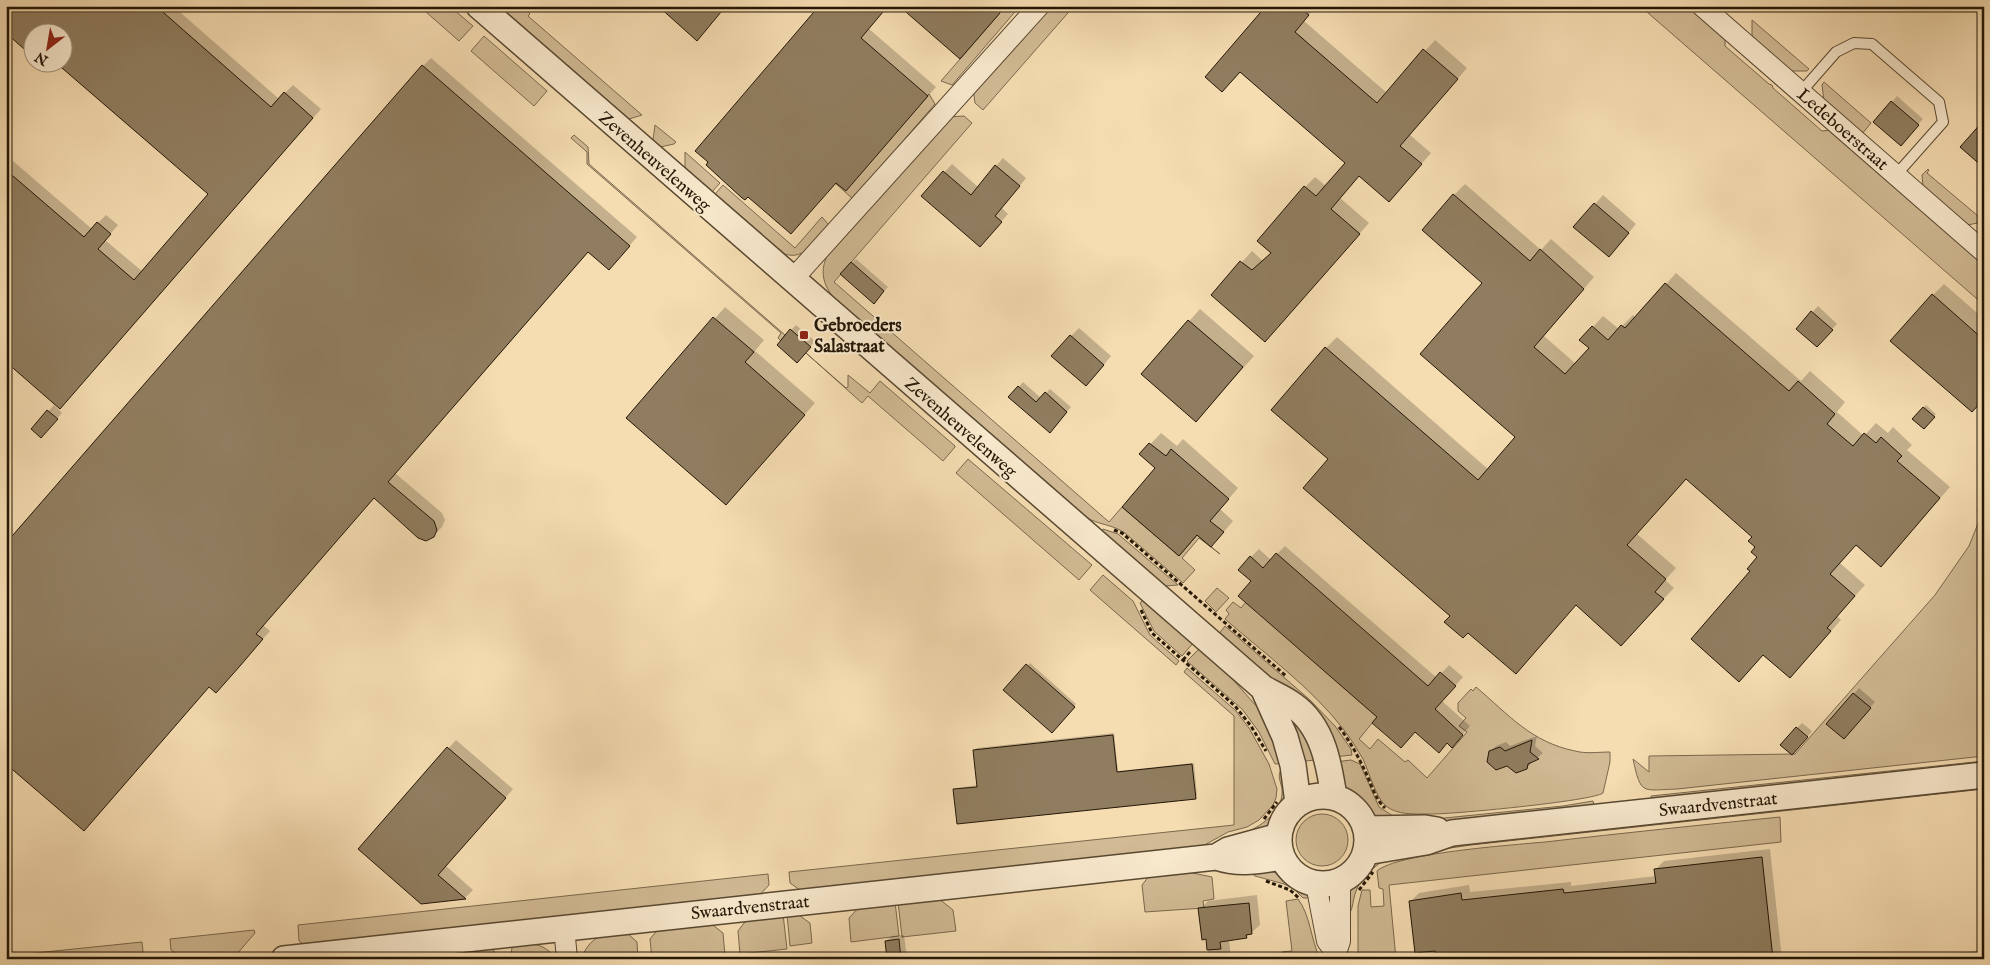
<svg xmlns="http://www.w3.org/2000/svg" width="1990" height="965" viewBox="0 0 1990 965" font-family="'IM FELL English',serif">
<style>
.green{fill:#d1ba94;stroke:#7a684d}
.shadow{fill:#0003}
.building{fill:#907d5f;stroke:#231606}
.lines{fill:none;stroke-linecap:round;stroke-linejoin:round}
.service-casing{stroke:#584831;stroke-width:12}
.minor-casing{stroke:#584831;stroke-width:22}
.tertiary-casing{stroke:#584831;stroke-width:28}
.path{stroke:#231606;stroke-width:3;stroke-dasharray:4 2.5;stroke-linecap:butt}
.service{stroke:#f8e8cc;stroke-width:10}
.minor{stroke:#f8e8cc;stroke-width:20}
.tertiary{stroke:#f8e8cc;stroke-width:25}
.poi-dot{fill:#8f2418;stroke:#f8e8cc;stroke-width:2}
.labels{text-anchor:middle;stroke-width:4;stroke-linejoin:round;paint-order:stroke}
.street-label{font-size:18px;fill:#231606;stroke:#f8e8cc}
.poi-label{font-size:18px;font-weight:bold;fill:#231606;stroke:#f8e8cc;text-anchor:start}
</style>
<rect width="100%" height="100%" fill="#f5dcb1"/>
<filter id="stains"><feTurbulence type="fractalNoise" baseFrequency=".004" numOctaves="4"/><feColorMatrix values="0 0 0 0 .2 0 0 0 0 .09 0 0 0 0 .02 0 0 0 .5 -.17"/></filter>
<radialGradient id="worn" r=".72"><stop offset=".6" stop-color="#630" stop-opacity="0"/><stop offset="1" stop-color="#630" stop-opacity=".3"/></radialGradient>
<path class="green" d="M499 6H517L522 10 524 8 530 14 528 16 642 115 629 119Z
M1006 6H1020L952 85 941 81Z
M1044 6H1074L983 110 975 103 973 87Z
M1640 6H1687L1725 39V46L1769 84 1772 85 1773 88 1822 131 1830 130 1984 264V305Z
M453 9 473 26 459 41 426 12Z
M1752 20 1809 69 1807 71H1789L1752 38Z
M484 36 547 91 534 106 471 51Z
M1824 82 1871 123 1862 134 1824 101 1822 85Z
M929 94 935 104 853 199 835 183 846 190Z
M964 116 972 123 834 282 1109 522 1122 507 1179 556 1197 535 1220 554 1199 538 1182 558 1195 570 1183 583 1125 533C1112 524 1098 525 1086 517L837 301C824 288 819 273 827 256L947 117Z
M655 125 676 142 674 144 660 147 653 140Z
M574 135 588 147 589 164 785 335 781 341 778 338 781 333 587 164V152L571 138Z
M685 152 720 183 712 192 685 168Z
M1928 169 1929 170 1927 173 1978 216V223L1967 225 1923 187 1922 175Z
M723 185 795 248 821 218 822 217 829 225C817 239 805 261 785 254L715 194Z
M806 353 846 388 848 387V375L870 393 880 381 955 446V447L943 461 868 396 862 403Z
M968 459 1092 565 1079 580 956 473Z
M1984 509V756L1677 789C1642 790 1641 796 1633 759L1649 772V756L1795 754 1935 595 1969 546 1979 521 1978 510Z
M1103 529 1118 534 1178 585 1164 586 1102 531Z
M1103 575 1133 601 1150 635 1179 661 1176 665 1090 590Z
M1217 588 1229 598 1216 612 1205 601Z
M1144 599 1194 642 1182 656 1154 631 1140 603Z
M1233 602 1241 608 1246 602 1377 717 1359 739 1370 749 1378 739 1405 762 1408 760 1427 778 1467 732 1459 726 1466 718 1458 711V703L1471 689 1473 691 1476 687C1509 715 1531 742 1575 751 1586 754 1598 752 1610 752V762L1603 793C1593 801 1448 815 1427 814 1414 814 1397 815 1386 806 1376 798 1369 772 1363 759 1357 749 1351 739 1344 730 1312 688 1265 654 1225 619L1229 614 1226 610Z
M1225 626 1310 700 1335 726 1351 749 1352 755 1334 757 1218 635Z
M1200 648 1236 683 1272 724 1287 763 1275 764 1259 732 1242 709 1187 661Z
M1187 668 1236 711 1249 728 1269 764 1277 789 1276 798 1273 805 1259 820 1247 827 1228 832 1201 847 804 893 790 883 789 872 1234 825V716L1184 672Z
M1286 711 1323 759 1298 762Z
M1351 760 1360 764 1379 807 1393 816 1372 818 1345 791 1335 762Z
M1984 761V765L1652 799 1651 796Z
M1281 770 1289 799 1270 827 1247 832C1263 825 1284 810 1282 789 1281 782 1277 776 1281 770Z
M1984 785V789L1471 845 1409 854 1445 846Z
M1593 801 1594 805 1489 819 1432 822 1425 820 1563 806Z
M1296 840a26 26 0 1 1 52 0a26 26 0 1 1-52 0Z
M1780 817 1781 842 1389 885 1396 959H1358V906L1362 890H1370L1371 907 1384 906 1383 889 1379 888 1377 871C1397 853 1513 845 1545 842 1623 833 1701 825 1780 817Z
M1372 860 1383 861C1371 869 1359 880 1355 894 1353 900 1353 907 1350 913L1349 889Z
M1277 869 1302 888 1309 898H1303L1294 889 1284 884 1255 876 1251 873Z
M1188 872 1212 877 1214 899 1203 901 1204 908 1145 912 1142 885 1149 876Z
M768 874 769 885 756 899 307 947 299 941 298 925Z
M938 898 953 910 956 931 902 937 898 902Z
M1298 899C1310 914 1311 940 1320 959H1283L1282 952 1292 951 1286 901Z
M895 902 899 936 851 942 849 918 860 906Z
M796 913 810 923 812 943 790 946 787 914Z
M783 914 787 949 740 954 738 931 748 918Z
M709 922 723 933 725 956 698 959H652L650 939 659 928Z
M254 930 255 933 237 954 183 959 171 950 170 939Z
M625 931 637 942 638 959H581C591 935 602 935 625 931Z
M142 942 143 951 137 959H6V956Z
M519 943C535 943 546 945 556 959H510L512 948Z
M485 946 493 949 498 959H418L420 955Z"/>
<path class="shadow" d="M6 6H173L279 99 293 85 321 109 68 399 6 361V155L92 229 106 215 118 225 105 240 143 272 210 194 58 62H62V32H32V44L27 49Z
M821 6 868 28 936 87 854 180Z
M1268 6H1316L1304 21 1387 93 1435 40 1467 68 1410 135 1431 153 1399 190 1360 175 1340 198 1369 223 1265 341 1212 295 1252 251 1263 261 1272 252 1305 187 1315 177 1326 186 1347 163Z
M431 58 637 237 617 260 589 251 395 473 442 513 445 520 442 527 433 536 374 497 263 625 270 631 224 683 210 686 423 66Z
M1897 96 1923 119 1906 139 1875 122Z
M1003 158 1026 178 1002 208 1008 214 987 238 923 196 952 164 978 187Z
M1465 184 1541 250 1551 239 1594 277 1544 336 1576 364 1590 347 1593 327 1603 316 1619 329 1633 315 1636 318 1676 273 1801 381 1810 371 1845 402 1837 412 1864 436 1876 423 1888 433 1893 427 1912 445 1907 450 1950 487 1891 554 1856 544 1840 563 1865 585 1837 616 1841 620 1800 666 1752 571 1759 557 1754 537 1687 478 1637 534 1676 568 1665 580 1674 588 1631 633 1576 604 1451 616 1330 459 1326 348 1337 337 1489 470 1517 437 1484 283 1454 195Z
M1603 195 1636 224 1617 247 1575 227Z
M856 259 888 287 878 298 852 263Z
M1944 284 1984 319V398L1933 295Z
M1818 306 1837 324 1822 340 1797 329Z
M725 307 764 340 755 351 815 403 726 504 628 418Z
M1200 309 1254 356 1196 421 1142 374Z
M796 325 815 341 802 356 791 330Z
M1079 328 1111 356 1094 377 1071 336Z
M1023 382 1041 398 1050 389 1071 407 1054 427 1019 387Z
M54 405 62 413 46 431 32 429Z
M1926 405 1936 414 1924 427 1914 419Z
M1161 433 1177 446 1183 439 1238 488 1220 509 1233 521 1222 534H1198L1190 544 1157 468 1141 454Z
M1285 546 1437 678 1449 665 1463 677 1442 701 1470 726 1460 738 1447 742 1379 717 1253 581 1251 557 1259 549 1271 560Z
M1030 663 1076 704 1052 731 1005 690Z
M1859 688 1875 702 1849 732 1828 724Z
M1802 723 1812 731 1798 748 1797 728Z
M1114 733 1118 771 1194 763 1197 795 1195 798 954 790 957 788 978 785 975 750 977 748Z
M1537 736 1535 746 1543 753 1533 761 1527 768 1490 752 1496 746 1506 742 1510 746Z
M456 740 513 789 446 866 473 890 465 898 421 903 360 849Z
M1770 849 1782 959H1437L1436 950 1410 902 1419 893 1469 885 1470 892 1571 882V886L1656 876V869L1664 861Z
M1257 895 1260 925 1246 937 1229 939 1231 959H1209L1207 938 1200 909 1208 901Z
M904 935 907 958 888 959 886 941 892 936Z
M1984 950V959H1899Z"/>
<path class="building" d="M6 6H156L271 107 284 92 313 118 60 409 6 362V170L84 237 97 222 111 234 98 249 134 280 208 194 62 68V32H32V56L6 33Z
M658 6H726L697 41Z
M819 6H888L861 38 928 96 846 191 836 183 791 234 748 197 745 200 742 198 706 165 708 162 695 151Z
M899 6H1006L960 59Z
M1266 6H1298L1309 15 1295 32 1377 103 1423 49 1458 79 1400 146 1422 164 1389 202 1359 176 1331 209 1360 234 1265 342 1211 295 1240 261 1252 270 1271 253 1257 241 1304 186 1316 196 1345 163 1240 72 1222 92 1205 77Z
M422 65 630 246 609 270 588 252 388 482 434 521 437 530 434 537 426 541 418 538 374 498 256 634 263 639 240 666 216 693 209 687 84 831 6 764V543Z
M1891 101 1919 125 1901 146 1873 122Z
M1984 120V168L1960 147Z
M995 165 1020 186 995 216 1002 222 980 247 921 196 943 171 971 195Z
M1453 194 1530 261 1540 249 1584 289 1534 347 1565 374 1589 348 1579 340 1592 326 1608 340 1621 325 1625 328 1665 283 1789 391 1798 381 1835 414 1827 424 1853 446 1864 433 1876 443 1881 437 1902 456 1897 461 1940 498 1881 567 1856 545 1830 574 1855 596 1827 628 1831 631 1790 678 1763 655 1739 682 1691 639 1750 571 1747 569 1757 557 1751 552 1755 547 1748 541 1752 537 1686 479 1627 545 1666 579 1655 592 1664 599 1621 646 1576 605 1516 674 1468 633 1463 638 1444 622 1450 616 1303 488 1328 459 1271 410 1325 347 1478 480 1515 437 1420 354 1482 283 1422 230Z
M1594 203 1629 233 1609 257 1573 227Z
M851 262 884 291 874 304 840 274Z
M1932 294 1984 340V399L1972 412 1890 341Z
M1811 311 1833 330 1817 347 1796 329Z
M713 317 754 352 745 362 805 415 726 505 626 418Z
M1188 320 1243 367 1196 422 1141 374Z
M790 329 811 347 797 363 777 345Z
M1070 335 1104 365 1086 386 1051 356Z
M1018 386 1036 402 1045 392 1067 412 1050 433 1008 397Z
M1923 407 1935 417 1924 429 1912 419Z
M47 410 58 419 41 438 31 429Z
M1149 443 1166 456 1171 449 1229 499 1210 521 1224 532 1211 547 1197 535 1179 556 1122 507 1155 468 1139 454Z
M1276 553 1428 686 1440 672 1456 686 1435 709 1463 735 1452 748 1447 743 1439 753 1415 732 1401 748 1372 723 1377 717 1238 596 1251 581 1238 570 1250 556 1263 568Z
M1026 664 1075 707 1052 733 1003 690Z
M1853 693 1871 708 1844 739 1826 724Z
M1796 727 1808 737 1792 755 1780 745Z
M1113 735 1117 772 1192 764 1196 799 957 824 953 789 977 787 973 750Z
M1532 740 1530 752 1539 759 1528 764 1527 769 1516 773 1507 766 1496 770 1487 762 1489 751 1500 747 1505 751Z
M447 747 506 798 438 875 466 899 421 904 358 849Z
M1762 857 1773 959H1436L1435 951 1415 953 1409 901 1461 893 1462 900 1563 889 1564 893 1656 883 1654 869Z
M1249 903 1252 934 1246 935 1247 938 1220 942 1221 949 1207 950 1206 939 1202 940 1198 908Z
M899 939 901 959H887L885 941Z"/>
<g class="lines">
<g class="service-casing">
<path id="service" d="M1801 92 1836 52 1854 43 1872 44 1939 102 1943 122 1896 175
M1975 244 1984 234"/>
</g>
<g class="minor-casing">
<path id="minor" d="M1702 6 1984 252
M792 280 1039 6
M1316 884 1327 941 1336 953
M564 927 567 959
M1336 959V953L1340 941V881"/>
</g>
<g class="tertiary-casing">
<path id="tertiary" d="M479 6 1263 688C1273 694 1284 698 1293 705 1323 726 1329 764 1334 797
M1263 688 1285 737 1293 765 1298 803
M1279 840a44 44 0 1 1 88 0a44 44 0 1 1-88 0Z
M1366 829 1425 828 1437 830
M1366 852 1426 842 1452 833 1984 775
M1216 857 1228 850 1279 836
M284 959 1216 857C1240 865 1257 861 1282 857"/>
</g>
<path class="path" d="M1114 530 1122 533 1286 676
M1141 610 1152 633 1235 706 1251 726 1266 751
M1183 660 1190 652
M1339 727C1349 740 1357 754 1364 769 1371 782 1374 798 1385 808
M1264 819 1277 802
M1266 881 1290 890 1300 899
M1359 890 1373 872"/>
<use href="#service" class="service"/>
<use href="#minor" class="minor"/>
<use href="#tertiary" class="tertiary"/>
</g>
<rect class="poi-dot" x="799" y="330" width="10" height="10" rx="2.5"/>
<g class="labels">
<g class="street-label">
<text transform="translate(1843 129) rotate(41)" y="6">Ledeboerstraat</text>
<text transform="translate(655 161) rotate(41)" y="6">Zevenheuvelenweg</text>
<text transform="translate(961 427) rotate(41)" y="6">Zevenheuvelenweg</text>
<text transform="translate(1718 804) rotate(-6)" y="6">Swaardvenstraat</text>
<text transform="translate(750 907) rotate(-6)" y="6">Swaardvenstraat</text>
</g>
<g class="poi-label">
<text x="814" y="331">Gebroeders<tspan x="814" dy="21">Salastraat</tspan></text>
</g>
</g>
<rect width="1990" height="965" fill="none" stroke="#f5dcb1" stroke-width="25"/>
<rect x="8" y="8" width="1975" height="950" fill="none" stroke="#231606" stroke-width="2.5"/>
<rect x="12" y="12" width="1965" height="940" fill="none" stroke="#231606"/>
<g transform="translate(48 48) rotate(211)"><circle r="24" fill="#f8e8cc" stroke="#a3947d"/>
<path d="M0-4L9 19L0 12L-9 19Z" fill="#8f2418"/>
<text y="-8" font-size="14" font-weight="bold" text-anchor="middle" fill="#231606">N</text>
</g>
<rect width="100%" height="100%" filter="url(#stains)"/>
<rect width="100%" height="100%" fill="url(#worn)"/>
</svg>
